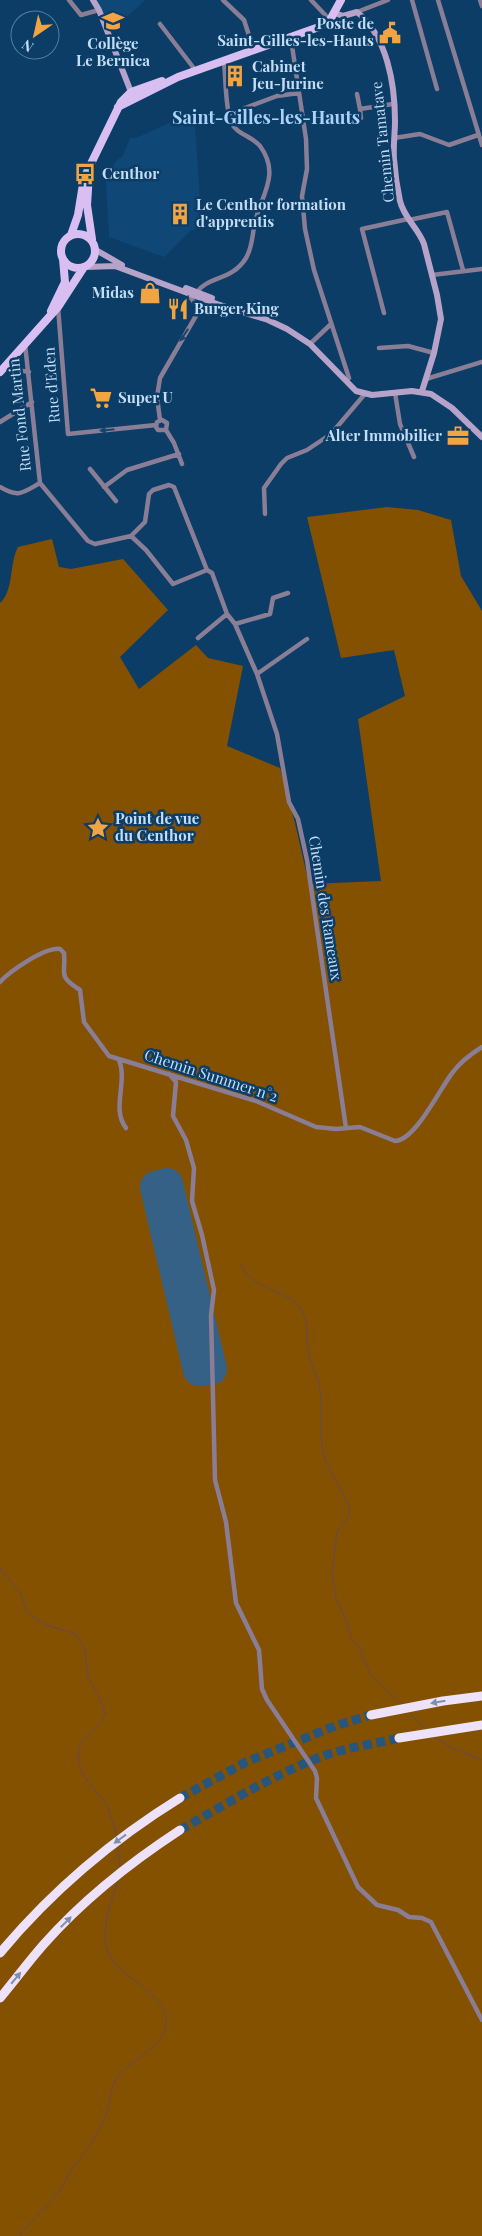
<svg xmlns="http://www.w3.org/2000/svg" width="482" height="2236" viewBox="0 0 482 2236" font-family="'Playfair Display',serif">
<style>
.built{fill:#0f4877}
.green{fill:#845100}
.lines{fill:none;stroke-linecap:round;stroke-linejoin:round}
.stream{stroke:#65485a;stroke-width:1}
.runway{stroke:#366186;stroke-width:32}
.highway-tunnel{stroke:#28557c;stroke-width:9;stroke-dasharray:9 4.5;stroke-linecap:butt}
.street{stroke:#8a7e96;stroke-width:4.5}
.secondary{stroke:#b7a3c9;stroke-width:6}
.primary{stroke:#d9bff1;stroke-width:8}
.highway{stroke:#eee2fa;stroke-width:9}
.oneway{fill:#19446b}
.oneway2{fill:#7d90b0}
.labels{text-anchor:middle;stroke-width:5;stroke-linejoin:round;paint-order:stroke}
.poi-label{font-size:15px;font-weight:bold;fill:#c4ddf6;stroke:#0c3d66;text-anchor:start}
.street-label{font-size:15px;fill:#c4ddf6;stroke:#0c3d66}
.quarter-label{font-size:18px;font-weight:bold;fill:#abd3fa;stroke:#0c3d66}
</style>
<rect width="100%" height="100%" fill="#0c3d66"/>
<path class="built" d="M94 0H145L110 33Z
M194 112 201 215 195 230H191L164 257 109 237 106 181 116 161 123 156 130 138H136Z"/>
<path class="green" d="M387 507 418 510 451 520 461 576 482 611V2236H0V603C14 591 9 564 18 547L52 539 59 567 71 569 123 559 168 610 120 657 139 689 196 645 208 658 243 666 227 746 280 768 295 823 309 884 381 881 358 719 405 696 394 650 341 658 307 517Z"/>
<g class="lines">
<path class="stream" d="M241 1264C251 1291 286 1288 301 1309 310 1323 305 1339 309 1354 311 1367 319 1377 320 1390 323 1412 318 1434 324 1455 329 1475 345 1491 350 1510L348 1518 337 1532 332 1574 336 1598 347 1622 351 1638 360 1649 371 1675 402 1705
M0 1568 20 1593 27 1612 31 1616 46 1625 76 1634 85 1649 88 1677 99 1696 105 1713 102 1721 81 1742 79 1750V1764L84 1776 108 1807 117 1836
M408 1712 427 1730
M433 1736 452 1748 482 1760
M118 1845 120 1869
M19 2236C35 2215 60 2198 69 2173 85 2154 98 2135 107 2112 111 2100 110 2087 118 2076 132 2058 175 2043 165 2013 162 2004 153 1996 146 1990 137 1981 125 1975 117 1966 94 1942 110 1907 118 1880"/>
<path class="runway" d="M167 1184 211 1369 199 1370 156 1187Z"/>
<path class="highway-tunnel" d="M180 1798 246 1762 335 1726 371 1715
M180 1830C226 1804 271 1776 320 1757 345 1748 373 1744 399 1738"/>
<path class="street" d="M69 0 81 15 99 10
M223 0 244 20 254 51
M311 0 330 20
M412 0 437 89
M438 0 482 145
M480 0 482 6
M357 12 388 0
M160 24 196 71
M291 39 306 139 307 169 302 196 305 229 314 270 349 378
M357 94 360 109 393 104
M360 109 361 118
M229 114 277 96 299 93
M394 138 420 134 449 145 478 135
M409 220 447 212 463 270
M432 275 482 269
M197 292C208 276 232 281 246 258 253 246 252 235 255 222 261 196 281 174 260 146 252 136 236 134 231 122 225 107 226 79 224 62
M58 307 68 434 156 425
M384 313 362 229 408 219
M25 344 40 483 88 541 95 544 131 536 145 522 149 494 153 490 169 485 174 487 207 570 212 573 227 614 235 624 257 674 277 734 289 802 298 819 307 860 346 1128
M310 344 331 324
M379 348 408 346 434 353
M5 368 29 372
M426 379 482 362
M395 393 400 424 414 457
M160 420 157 397 160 378 197 314 196 305 188 294
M0 422 32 402
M166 430H158L156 427 157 422 162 420 167 423 166 430 174 443 182 464
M90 469 116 501
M0 487C19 498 22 493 40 483
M104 487 127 470 179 454
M265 514 264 488 281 464 287 458 307 450 331 434 364 395
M131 536 146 550 173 584 207 570
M235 624 270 614 273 598 288 593
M198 638 227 614
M257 674 307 639
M0 982C10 971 45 947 60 949L64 953C66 975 57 975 80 990L84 1022 109 1056 256 1101 316 1127 336 1129 360 1127 395 1141C416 1140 440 1088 453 1072 461 1061 471 1054 482 1047
M119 1060C128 1082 111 1109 126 1128
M169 1074 176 1082 173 1116 186 1140 194 1168 192 1201 202 1235 214 1290 211 1315 215 1480 226 1522 236 1603 259 1650 262 1689 267 1700 315 1771 317 1778 316 1798 358 1887 377 1905 398 1910 409 1917 422 1918 431 1922 482 2020"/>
<path class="secondary" d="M93 0 99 10 131 92
M335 13 343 16 357 12C387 36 395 84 395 121 395 134 393 146 394 159 395 173 397 187 400 201 404 218 418 228 424 244L437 295 441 319 434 353 422 391
M96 250 122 265
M86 267 115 266 217 304 268 320 287 329 310 344 356 391 372 395 412 391 431 394 452 408 482 437
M186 288 212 298"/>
<path class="primary" d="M118 107 178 77 319 27 330 20 341 0
M89 174 87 205 92 239
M61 251a17 17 0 1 1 34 0a17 17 0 1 1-34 0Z
M71 235 78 215 84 178 121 102 131 92 162 81
M51 311 65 282 63 259
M0 372 58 307 84 267"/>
<path class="highway" d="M371 1715 443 1701 482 1696
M399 1738 482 1725
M0 1953C51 1892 112 1840 180 1798
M0 1998C15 1980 29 1961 44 1944 83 1900 131 1862 180 1830"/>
</g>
<defs><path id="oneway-solid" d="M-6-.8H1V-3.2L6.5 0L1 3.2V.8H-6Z" transform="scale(1.25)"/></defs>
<g class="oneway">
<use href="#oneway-solid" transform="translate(184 335) rotate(124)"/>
<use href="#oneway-solid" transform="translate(107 430) rotate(174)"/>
</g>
<g class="oneway2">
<use href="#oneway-solid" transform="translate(438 1702) rotate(170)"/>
<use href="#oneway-solid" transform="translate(120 1839) rotate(144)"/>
<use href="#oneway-solid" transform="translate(66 1922) rotate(-45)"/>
<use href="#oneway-solid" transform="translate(16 1978) rotate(-50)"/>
</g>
<defs>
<g id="school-bare" transform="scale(1.725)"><path d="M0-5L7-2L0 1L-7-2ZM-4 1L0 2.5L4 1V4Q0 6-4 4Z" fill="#f3a442" stroke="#0c3d66" stroke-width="2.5" paint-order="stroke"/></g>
<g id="civic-bare" transform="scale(1.725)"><path d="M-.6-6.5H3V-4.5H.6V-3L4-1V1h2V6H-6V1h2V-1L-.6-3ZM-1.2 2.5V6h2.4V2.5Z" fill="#f3a442" stroke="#0c3d66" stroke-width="2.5" paint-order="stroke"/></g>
<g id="building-bare" transform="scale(1.725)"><path d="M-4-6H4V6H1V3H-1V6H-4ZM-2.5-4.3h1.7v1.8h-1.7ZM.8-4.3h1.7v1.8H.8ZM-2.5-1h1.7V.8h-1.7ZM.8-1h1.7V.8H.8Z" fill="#f3a442" stroke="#0c3d66" stroke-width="2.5" paint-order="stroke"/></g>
<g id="bus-bare" transform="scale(1.725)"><path d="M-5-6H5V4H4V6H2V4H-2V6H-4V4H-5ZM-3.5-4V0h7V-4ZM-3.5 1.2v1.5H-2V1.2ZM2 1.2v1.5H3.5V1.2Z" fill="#f3a442" stroke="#0c3d66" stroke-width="2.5" paint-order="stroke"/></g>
<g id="shop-bare" transform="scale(1.725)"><path d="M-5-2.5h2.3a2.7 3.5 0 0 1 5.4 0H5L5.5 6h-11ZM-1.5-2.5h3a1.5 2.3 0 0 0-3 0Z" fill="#f3a442" stroke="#0c3d66" stroke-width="2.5" paint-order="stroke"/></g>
<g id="restaurant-bare" transform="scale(1.725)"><path d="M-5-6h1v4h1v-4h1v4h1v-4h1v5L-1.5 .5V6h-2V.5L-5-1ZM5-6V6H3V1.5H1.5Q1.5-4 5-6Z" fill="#f3a442" stroke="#0c3d66" stroke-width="2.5" paint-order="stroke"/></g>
<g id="supermarket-bare" transform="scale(1.725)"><path d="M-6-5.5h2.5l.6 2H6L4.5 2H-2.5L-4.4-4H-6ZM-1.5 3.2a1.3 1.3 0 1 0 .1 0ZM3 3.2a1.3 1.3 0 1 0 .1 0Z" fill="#f3a442" stroke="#0c3d66" stroke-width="2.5" paint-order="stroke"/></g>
<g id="office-bare" transform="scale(1.725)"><path d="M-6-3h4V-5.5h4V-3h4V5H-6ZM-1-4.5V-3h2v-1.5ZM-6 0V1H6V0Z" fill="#f3a442" stroke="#0c3d66" stroke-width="2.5" paint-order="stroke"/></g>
<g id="sight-bare" transform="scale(1.725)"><path d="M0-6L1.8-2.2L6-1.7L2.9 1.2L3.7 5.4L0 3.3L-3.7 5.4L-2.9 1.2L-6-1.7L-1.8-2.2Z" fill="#f3a442" stroke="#0c3d66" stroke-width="2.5" paint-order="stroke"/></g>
</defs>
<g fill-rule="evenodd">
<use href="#school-bare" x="113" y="21"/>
<use href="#civic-bare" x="390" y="33"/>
<use href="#building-bare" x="235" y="76"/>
<use href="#bus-bare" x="85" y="174"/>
<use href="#building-bare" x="180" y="214"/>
<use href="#shop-bare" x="150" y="293"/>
<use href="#restaurant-bare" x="178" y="309"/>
<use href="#supermarket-bare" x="101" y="398"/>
<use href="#office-bare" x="458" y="436"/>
<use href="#sight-bare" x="98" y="828"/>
</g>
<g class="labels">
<g class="poi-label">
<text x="374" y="29" text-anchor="end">Poste de<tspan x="374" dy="17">Saint-Gilles-les-Hauts</tspan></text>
<text x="113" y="49" text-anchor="middle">Collège<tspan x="113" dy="17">Le Bernica</tspan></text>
<text x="252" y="72">Cabinet<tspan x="252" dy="17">Jeu-Jurine</tspan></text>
<text x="102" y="179">Centhor</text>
<text x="196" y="210">Le Centhor formation<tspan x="196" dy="17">d'apprentis</tspan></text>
<text x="134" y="298" text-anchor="end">Midas</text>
<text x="194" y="314">Burger King</text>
<text x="118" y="403">Super U</text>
<text x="442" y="441" text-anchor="end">Alter Immobilier</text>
<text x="115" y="824">Point de vue<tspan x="115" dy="17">du Centhor</tspan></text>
</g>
<g class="street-label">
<text transform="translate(383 142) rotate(-96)" y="5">Chemin Tamatave</text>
<text transform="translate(52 385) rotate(-94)" y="5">Rue d'Eden</text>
<text transform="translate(20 415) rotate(-96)" y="5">Rue Fond Martin</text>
<text transform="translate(325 908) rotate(81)" y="5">Chemin des Rameaux</text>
<text transform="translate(211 1076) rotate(18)" y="5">Chemin Summer n°2</text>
</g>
<g class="quarter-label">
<text x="266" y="124">Saint-Gilles-les-Hauts</text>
</g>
</g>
<g transform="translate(35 35) rotate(214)"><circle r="24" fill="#0c3d66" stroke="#567da0"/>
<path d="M0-4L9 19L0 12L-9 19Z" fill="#f3a442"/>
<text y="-8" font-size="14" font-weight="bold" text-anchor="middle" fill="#c4ddf6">N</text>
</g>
</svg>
